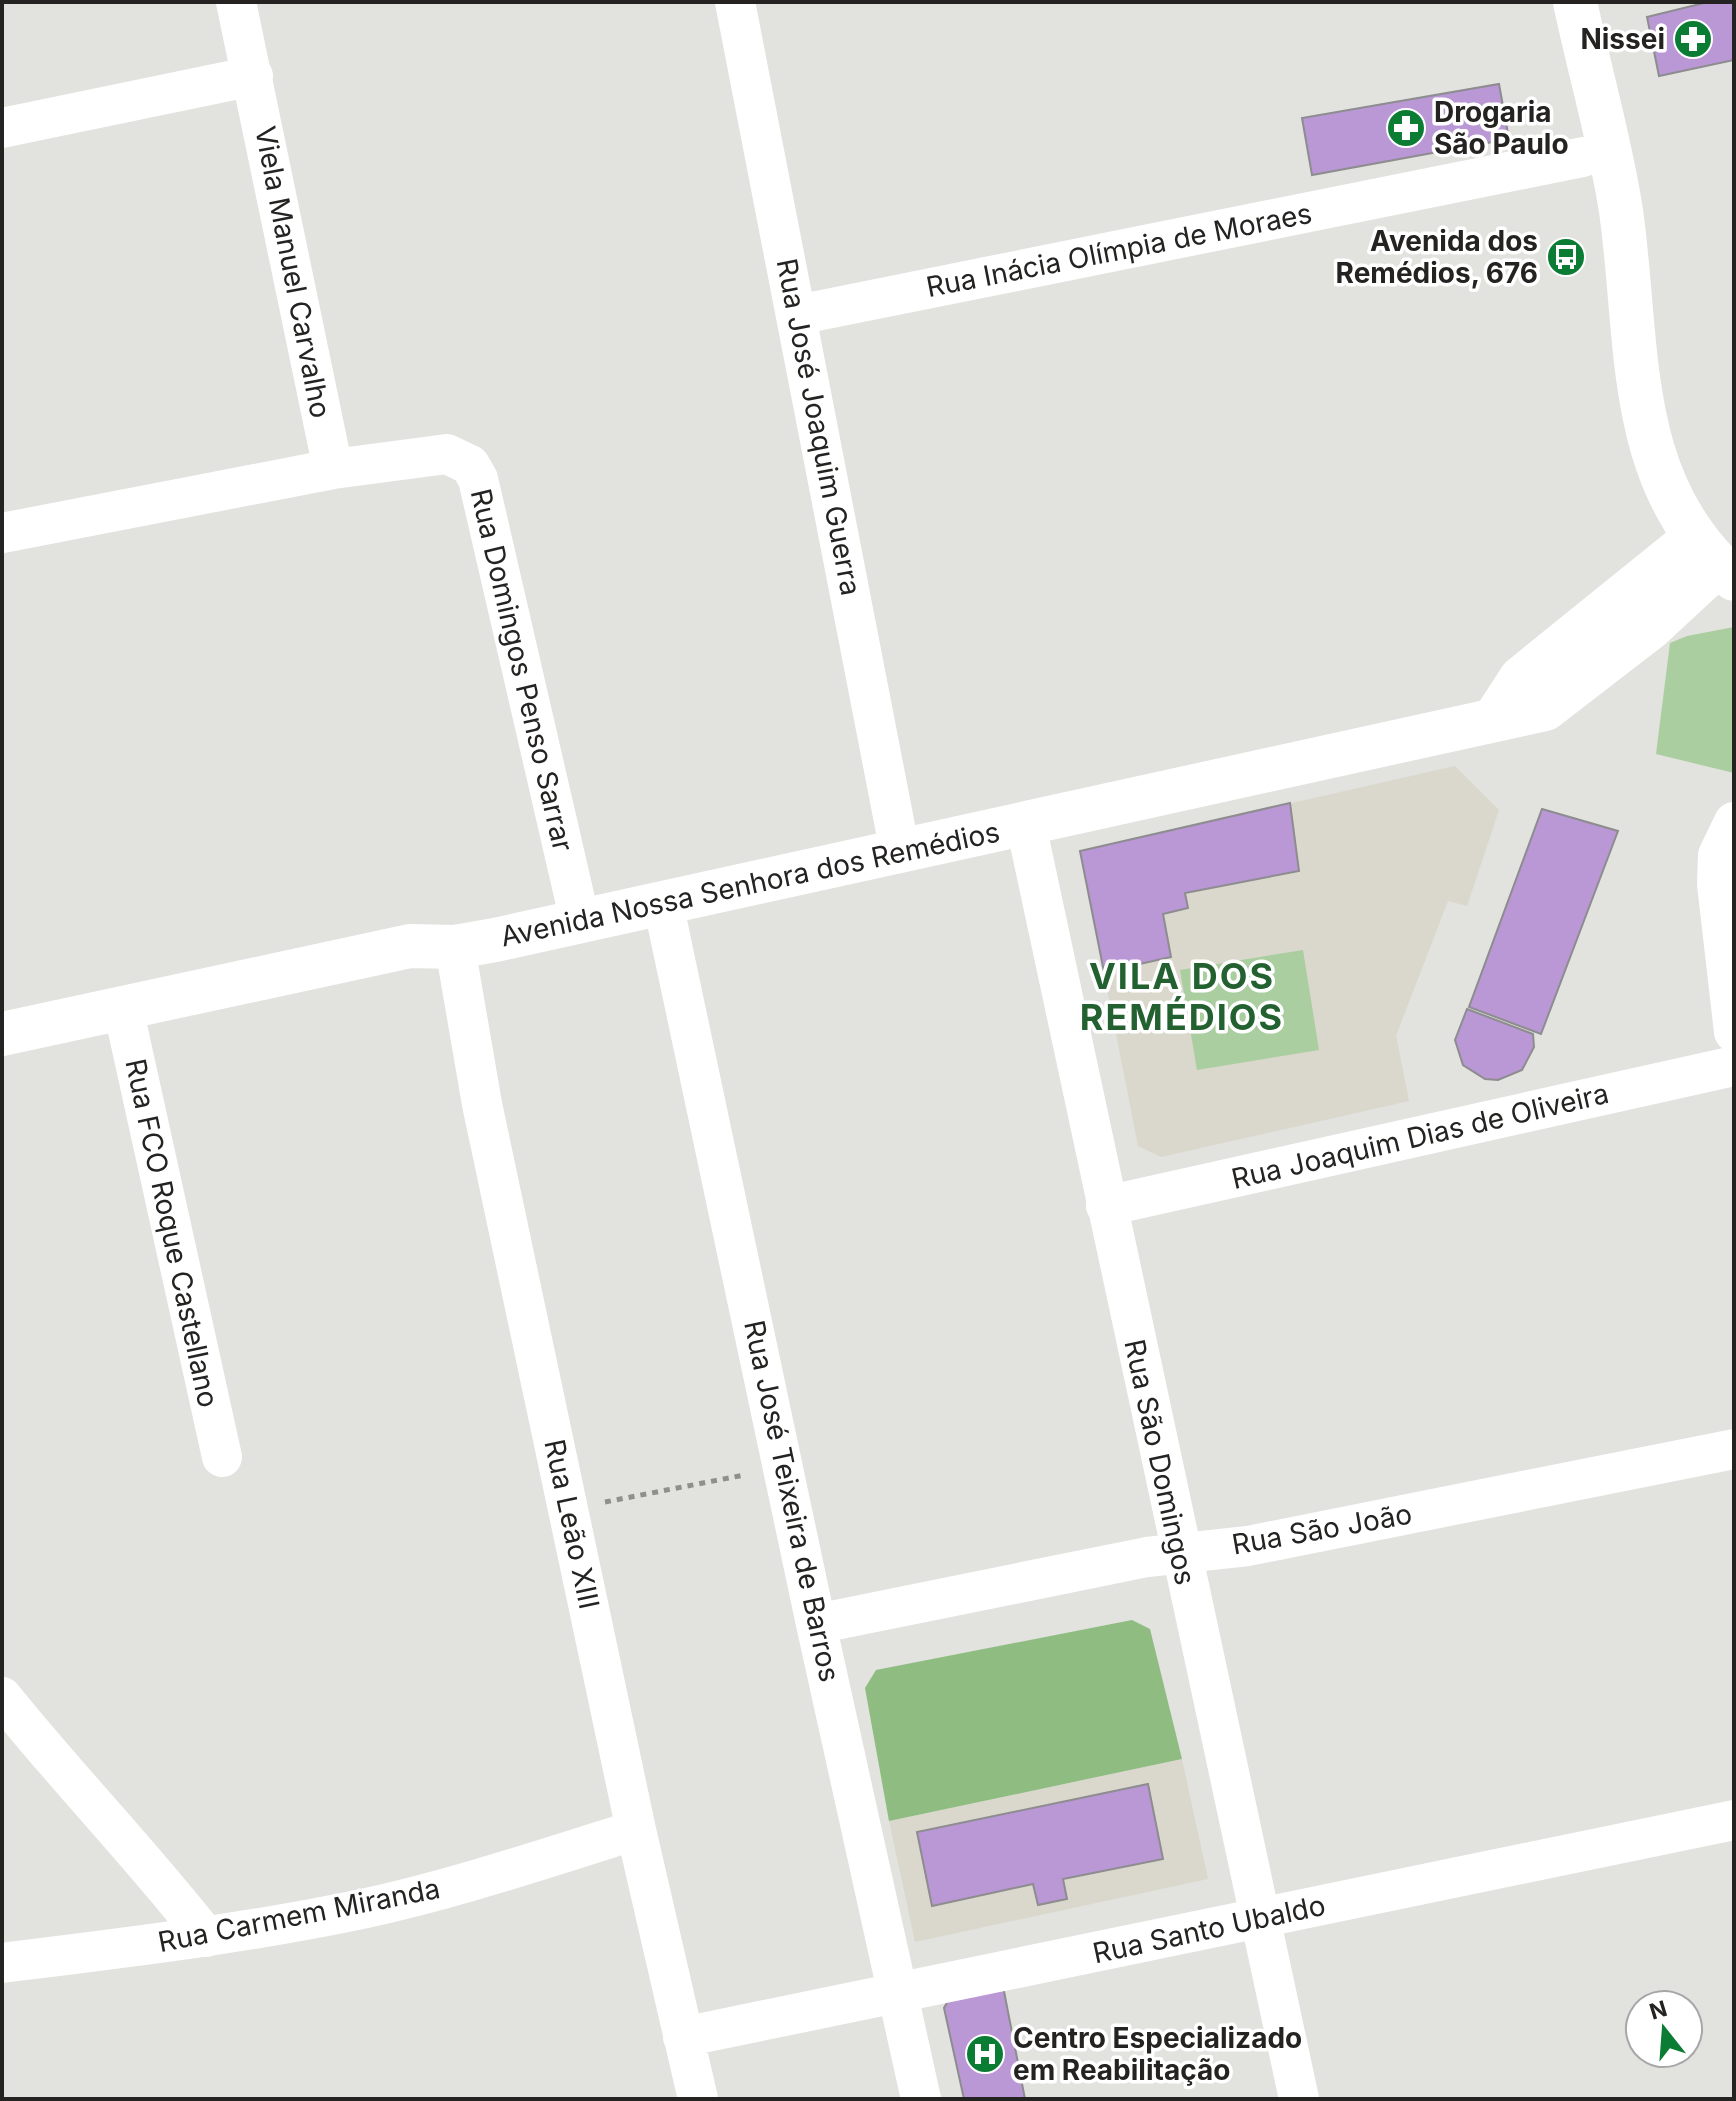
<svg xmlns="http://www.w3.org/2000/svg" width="1736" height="2101" viewBox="0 0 1736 2101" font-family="Inter,sans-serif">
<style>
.built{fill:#dad8cd}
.green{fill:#aace9f}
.forest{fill:#8fbc81}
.building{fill:#ba97d5;stroke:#8d8c8f;stroke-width:2}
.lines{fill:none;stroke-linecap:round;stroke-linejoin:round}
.path{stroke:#8f8f8c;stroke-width:5;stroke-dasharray:6 6;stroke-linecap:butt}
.street{stroke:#fff;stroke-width:40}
.secondary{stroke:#fff;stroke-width:44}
.labels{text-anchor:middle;stroke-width:7;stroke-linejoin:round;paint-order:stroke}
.poi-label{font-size:28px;font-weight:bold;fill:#242322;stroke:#fff;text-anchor:end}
.street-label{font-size:28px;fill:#242322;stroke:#fff}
.district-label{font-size:36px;font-weight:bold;letter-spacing:2px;fill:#236131;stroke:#fff}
</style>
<rect width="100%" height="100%" fill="#e2e2de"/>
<path class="built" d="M1455 766 1499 810 1467 906 1448 901 1396 1036 1409 1101 1161 1157 1138 1146 1080 851Z
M1182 1759 1208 1879 915 1942 889 1821Z"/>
<path class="green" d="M1734 627V773L1656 754 1670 643 1687 636Z
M1303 950 1319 1050 1197 1070 1180 970Z"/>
<path class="forest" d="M1132 1620 1150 1629 1182 1759 889 1821 865 1688 876 1670Z"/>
<path class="building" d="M1708 2H1734V60L1659 76 1647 17Z
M1499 84 1509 139 1312 175 1302 118Z
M1290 803 1299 871 1185 893 1188 908 1163 914 1171 957 1104 972 1080 851Z
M1542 809 1618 831 1541 1034 1469 1007Z
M1467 1009 1533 1034 1534 1047 1522 1070 1498 1080 1485 1079 1463 1065 1455 1040Z
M1148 1784 1163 1859 1063 1879 1067 1899 1038 1905 1033 1884 932 1906 917 1832Z
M1002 1981 1025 2099H964L944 2008 953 1992Z"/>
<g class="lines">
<path class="path" d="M605 1502 744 1475"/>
<path class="street" d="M236 2 333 469
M735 2 900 852
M2 128 253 76
M797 315 1583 157
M2 533 333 469 447 454 470 465 478 479 580 921
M1734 822 1718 855 1717 884 1734 1032
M1026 825 1299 2099
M663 903 816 1624 921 2099
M455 947 482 1104 636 1830 698 2099
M123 1008 222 1457
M1106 1206 1734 1066
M816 1624 1147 1557 1248 1546 1734 1449
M2 1697C68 1779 141 1854 206 1937
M2 1963C122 1948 243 1934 362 1909 455 1889 546 1858 636 1830
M683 2037 1734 1820"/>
<path class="secondary" d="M1575 2C1589 69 1611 144 1621 211 1640 344 1623 482 1734 579
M1495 718 1521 678 1693 539
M2 1034 410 946 455 947 495 940 1545 709 1650 628 1718 565"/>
</g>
<defs>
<g id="pharmacy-disc" transform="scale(2)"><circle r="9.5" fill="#0a7c33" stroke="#fff"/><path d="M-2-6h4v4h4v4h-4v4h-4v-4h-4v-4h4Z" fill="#fff"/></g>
<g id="bus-disc" transform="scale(2)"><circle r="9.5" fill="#0a7c33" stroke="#fff"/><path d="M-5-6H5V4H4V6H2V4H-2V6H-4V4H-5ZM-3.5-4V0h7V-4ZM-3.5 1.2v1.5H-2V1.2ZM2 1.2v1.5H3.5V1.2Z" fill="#fff"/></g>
<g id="hospital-disc" transform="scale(2)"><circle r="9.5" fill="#0a7c33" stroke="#fff"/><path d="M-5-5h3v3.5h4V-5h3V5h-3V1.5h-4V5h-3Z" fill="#fff"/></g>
</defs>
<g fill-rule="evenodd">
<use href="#pharmacy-disc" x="1693" y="39"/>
<use href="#pharmacy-disc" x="1406" y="128"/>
<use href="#bus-disc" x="1566" y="257"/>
<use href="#hospital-disc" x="985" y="2054"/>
</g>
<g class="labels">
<g class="poi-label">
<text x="1665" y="49">Nissei</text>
<text x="1434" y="122" text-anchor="start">Drogaria<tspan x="1434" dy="32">São Paulo</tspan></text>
<text x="1538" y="251">Avenida dos<tspan x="1538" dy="32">Remédios, 676</tspan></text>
<text x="1013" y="2048" text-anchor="start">Centro Especializado<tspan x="1013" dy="32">em Reabilitação</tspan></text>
</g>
<g class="street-label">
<text transform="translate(1119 250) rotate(-11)" y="10">Rua Inácia Olímpia de Moraes</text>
<text transform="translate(293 272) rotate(79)" y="10">Viela Manuel Carvalho</text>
<text transform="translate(819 427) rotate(79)" y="10">Rua José Joaquim Guerra</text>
<text transform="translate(522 670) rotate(77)" y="10">Rua Domingos Penso Sarrar</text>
<text transform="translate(750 884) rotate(-12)" y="10">Avenida Nossa Senhora dos Remédios</text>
<text transform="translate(1420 1136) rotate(-13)" y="10">Rua Joaquim Dias de Oliveira</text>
<text transform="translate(172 1233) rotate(78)" y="10">Rua FCO Roque Castellano</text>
<text transform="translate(1160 1462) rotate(78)" y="10">Rua São Domingos</text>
<text transform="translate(792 1501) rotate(78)" y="10">Rua José Teixeira de Barros</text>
<text transform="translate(572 1524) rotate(78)" y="10">Rua Leão XIII</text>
<text transform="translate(1322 1529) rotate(-10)" y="10">Rua São João</text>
<text transform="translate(299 1915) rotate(-11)" y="10">Rua Carmem Miranda</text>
<text transform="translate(1209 1929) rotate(-12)" y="10">Rua Santo Ubaldo</text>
</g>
<g class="district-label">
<text x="1182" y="989">VILA DOS<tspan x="1182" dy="41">REMÉDIOS</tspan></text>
</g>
</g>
<rect width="1736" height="2101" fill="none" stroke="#242322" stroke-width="8"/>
<g transform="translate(1664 2029) rotate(343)"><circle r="38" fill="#ffffff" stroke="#a7a7a7" stroke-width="2"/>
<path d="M0-6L14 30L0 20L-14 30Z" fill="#0a7c33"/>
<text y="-12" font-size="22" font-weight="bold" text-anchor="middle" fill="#242322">N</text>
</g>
</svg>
